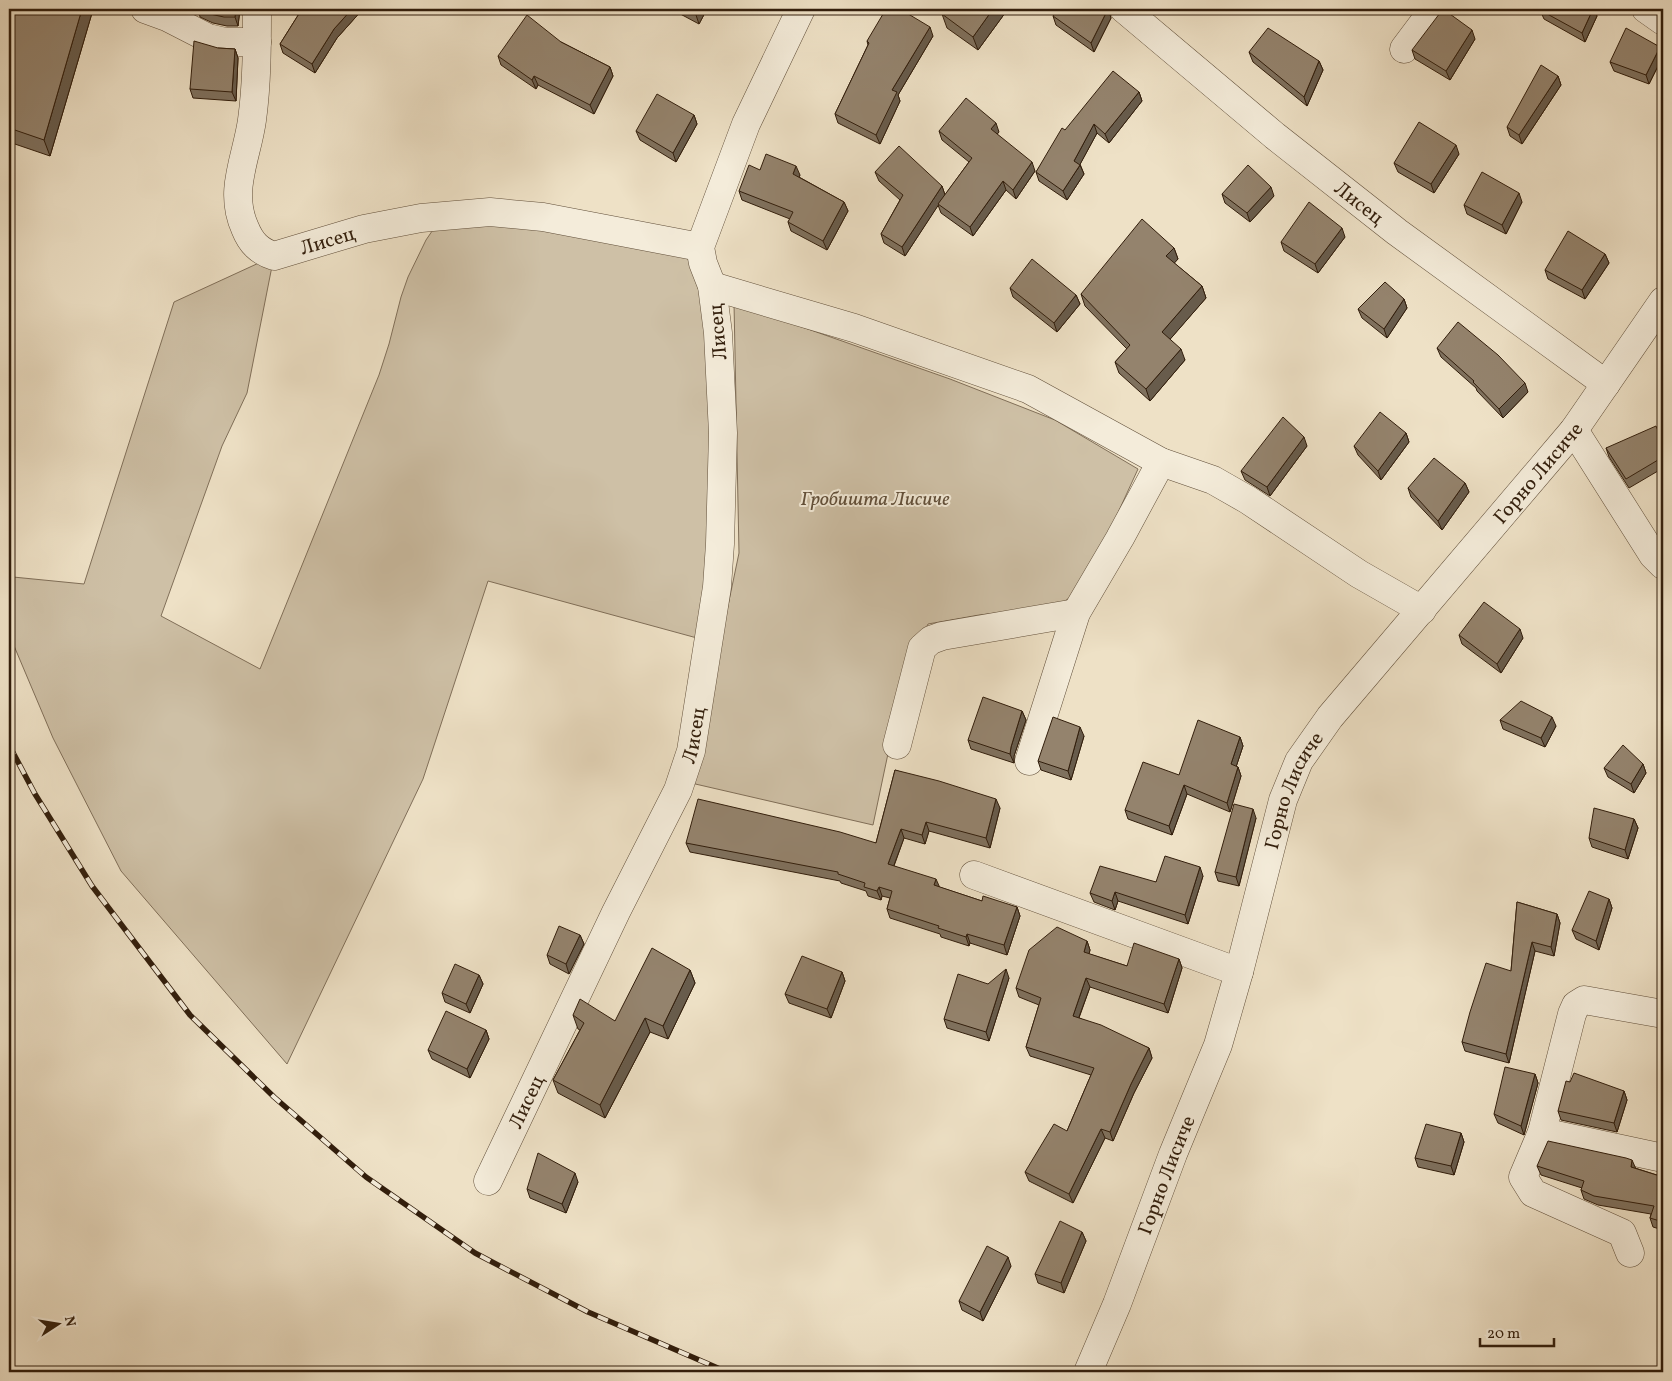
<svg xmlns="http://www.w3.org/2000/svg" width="1672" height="1381" viewBox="0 0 1672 1381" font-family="Vollkorn,serif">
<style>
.green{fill:#cec0a6;stroke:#806f59}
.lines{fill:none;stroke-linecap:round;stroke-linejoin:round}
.minor-casing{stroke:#614f3a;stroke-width:29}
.minor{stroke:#f4ecda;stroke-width:28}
.rail-casing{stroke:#321e0c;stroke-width:5.5}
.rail{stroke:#f4ecda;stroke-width:4;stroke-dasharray:11;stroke-linecap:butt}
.wall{fill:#7f715e;stroke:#321e0c}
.shaded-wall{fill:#685c4c;stroke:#321e0c}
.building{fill:#94836d;stroke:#321e0c}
.labels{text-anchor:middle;stroke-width:4;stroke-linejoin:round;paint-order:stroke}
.street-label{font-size:20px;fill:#321e0c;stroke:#f4ecda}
.park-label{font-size:20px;font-style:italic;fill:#614f3a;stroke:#f4ecda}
</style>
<rect width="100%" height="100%" fill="#eee1c6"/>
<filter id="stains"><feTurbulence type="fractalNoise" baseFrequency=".004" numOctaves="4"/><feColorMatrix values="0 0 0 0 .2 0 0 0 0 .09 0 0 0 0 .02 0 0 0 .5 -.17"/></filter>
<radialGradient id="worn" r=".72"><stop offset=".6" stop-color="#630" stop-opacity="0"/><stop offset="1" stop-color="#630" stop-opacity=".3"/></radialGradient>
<path class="green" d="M443 215 700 247 712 286 708 641 488 581 423 779 287 1064 121 871 53 738 9 634V578L13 577 84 584 174 302 274 256 247 393 222 446 161 616 260 669 379 375 389 344 401 297 408 277 426 240Z
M734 303 950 379 1055 420 1138 469 1083 589 1057 606 979 615 928 624 906 668 873 825 691 783 739 553Z"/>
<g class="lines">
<g class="minor-casing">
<g id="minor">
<path d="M145 9 167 17 208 38 225 42H257"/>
<path id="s1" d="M257 9C257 45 257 84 252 120 247 157 228 191 245 228 251 243 259 251 274 256L364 229 421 218 490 212 543 217 700 247"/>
<path id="s2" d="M1124 9 1275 136 1397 232 1606 384"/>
<path d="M1646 9 1663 21"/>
<path d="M1404 49 1434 9"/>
<path d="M712 286 854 328 1028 389 1161 462 1213 480 1248 500 1359 574 1422 610"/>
<path d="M1574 430 1653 555 1663 565"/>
<path d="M897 745 922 648 931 640 942 636 1076 613"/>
<path d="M1029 761 1076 613 1120 538 1161 462"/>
<path d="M974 875 1239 972"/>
<path d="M1542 1132 1663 1158"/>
<path id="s3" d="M488 1181 616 912 678 790 691 751 717 587 720 544 723 433 718 333 712 286 703 263 700 247 746 124 801 9"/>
<path d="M1630 1253 1622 1233 1533 1193 1523 1177 1542 1132 1572 1014 1576 1005 1584 1000 1663 1014"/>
<path id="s4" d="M1088 1372 1117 1304 1173 1154 1218 1045 1239 972 1283 800 1299 761 1330 717 1574 430 1663 301"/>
</g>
</g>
<use href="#minor" class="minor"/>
<g class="rail-casing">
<path id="rail" d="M9 745 35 794 92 886 190 1015 274 1097 366 1177 475 1253 588 1312 727 1372"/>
</g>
<use href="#rail" class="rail"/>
</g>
<path class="wall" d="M9 9H90L92 13 50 156 9 142Z
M198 9H240L238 26H227L213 23 200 17Z
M302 9H363L337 38 315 73 283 53 280 44Z
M671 9H707L699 24Z
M1008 9 978 50 947 28 942 14Z
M1108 9 1111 18 1094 52 1056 25 1053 16Z
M1542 9H1594L1597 16 1585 42 1544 19 1540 10Z
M933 36 898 95 900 101 880 144 838 123 835 114 868 45 867 41Z
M1475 39 1450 80 1415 59 1412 50Z
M561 42 610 67 613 76 594 114 538 85 536 89 501 65 498 56Z
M1660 47 1663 56 1649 84 1614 71 1610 62Z
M218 48 235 49 238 58 236 101 193 98 190 89Z
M1249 52 1319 61 1323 70 1307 106 1253 62Z
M1558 76 1561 85 1522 144 1510 136 1507 127Z
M1139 92 1142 101 1109 143 1097 133 1080 164 1084 174 1067 200 1039 181 1036 172 1065 130Z
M694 115 697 124 676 162 640 140 636 131Z
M939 131 999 132 997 134 1035 171 1016 199 1006 190 973 236 941 213 938 205 905 256 884 243 881 234 900 200 879 181 875 172 942 186 945 195 969 162 942 140Z
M1459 154 1434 193 1398 172 1394 163Z
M760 170 800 175 799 177 844 202 848 211 827 250 791 231 788 222 790 219 742 200 739 191Z
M1222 194 1274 196 1250 222 1225 203Z
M1522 202 1506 234 1467 214 1464 205Z
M1345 237 1318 273 1284 251 1281 242Z
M1174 248 1178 259 1174 263 1202 286 1206 298 1170 339 1185 360 1150 401 1119 373 1115 362 1127 349 1085 306 1081 294Z
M1605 254 1609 263 1585 299 1548 279 1545 270Z
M1010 288 1076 295 1080 304 1057 332 1013 297Z
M1404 299 1407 308 1387 338 1362 318 1358 309Z
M1437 348 1528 392 1503 418 1477 391 1476 388 1441 357Z
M1406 433 1409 442 1381 480 1358 455 1354 446Z
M1663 443V468L1629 488 1609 457 1606 448Z
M1307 446 1270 496 1245 480 1241 471Z
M1465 483 1469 492 1442 530 1411 497 1408 488Z
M1459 635 1523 638 1501 673 1462 644Z
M1022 711 1026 720 1014 756V763L971 749 968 740Z
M1500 720 1556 726 1545 747 1503 729Z
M1084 736 1071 780 1041 770 1038 761Z
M1240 737 1243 746 1236 767H1238L1241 776 1230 812 1187 794 1172 835 1128 819 1125 810Z
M1643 764 1646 773 1634 793 1608 777 1604 768Z
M895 770 1000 808 990 848 929 831 925 844 904 838 894 866 939 887 982 901 1017 907 1020 916 1007 955 970 943 969 946 941 937 940 934 890 918 887 909 890 898 882 896 881 900 868 896 866 891 841 883 840 881 690 852 686 843H876Z
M1256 818 1239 886 1218 881 1215 872Z
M1634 819 1638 828 1628 859 1592 847 1589 838Z
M1203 876 1188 924 1118 901 1115 910 1094 902 1090 893 1156 882Z
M1609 899 1612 908 1599 950 1576 939 1572 930Z
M1517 902 1557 914 1560 923 1554 956 1535 951 1509 1063 1465 1051 1462 1042 1511 971Z
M580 935 584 944 569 974 550 964 547 955Z
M1087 941 1090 950 1089 954 1127 966 1179 959 1182 968 1168 1013 1090 987 1079 1018 1149 1048 1152 1058 1134 1093 1113 1141 1105 1138 1073 1203 1029 1181 1025 1172 1067 1131 1091 1075 1030 1056 1026 1047 1039 1005 1019 997 1016 988Z
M690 970 695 983 668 1039 650 1032 605 1118 558 1093 553 1080 580 1030 578 1029 573 1015 615 1021Z
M842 972 845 981 831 1018 789 1003 785 994Z
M479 975 483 984 470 1013 445 1002 442 993Z
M1009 978 989 1041 947 1028 944 1019 988 984Z
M486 1030 489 1039 470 1078 432 1059 428 1050Z
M1535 1074 1538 1083 1524 1135 1498 1123 1494 1114Z
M1624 1091 1627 1100 1617 1132 1561 1120 1558 1111Z
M1461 1133 1464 1142 1454 1175 1418 1167 1415 1158Z
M1537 1166 1635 1168 1663 1177V1230L1653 1227 1650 1218 1651 1214 1598 1205 1584 1199 1581 1190 1582 1188 1541 1175Z
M578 1182 566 1213 530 1198 527 1189Z
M1082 1232 1086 1241 1064 1293 1038 1283 1035 1274Z
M1011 1266 983 1321 962 1310 959 1301Z"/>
<path class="shaded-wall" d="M82 9H90L92 13 50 156 44 140Z
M236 9H240L238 26 235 17Z
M352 9H363L337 38 315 73 312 64 334 29Z
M697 9H707L699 24 695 12Z
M993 9H1008L978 50 973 37Z
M1108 9 1111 18 1094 52 1091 43Z
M1593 9H1594L1597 16 1585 42 1582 33Z
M930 27 933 36 898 95 900 101 880 144 876 135 892 90Z
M1472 30 1475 39 1450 80 1446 71Z
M1660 47 1663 56 1649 84 1646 75Z
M235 49 238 58 236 101 232 92Z
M1319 61 1323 70 1307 106 1304 97Z
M610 67 613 76 594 114 590 105Z
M534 76 538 85 536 89 532 80Z
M1558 76 1561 85 1522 144 1519 135Z
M1139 92 1142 101 1109 143 1105 134Z
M694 115 697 124 676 162 673 153Z
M996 123 999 132 994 138 991 129Z
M1094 124 1097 133 1077 170 1074 161Z
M1456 145 1459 154 1434 193 1431 184Z
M1032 162 1035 171 1016 199 1013 190Z
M1080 165 1084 174 1067 200 1063 191Z
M796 166 800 175 796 183 793 174Z
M1003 181 1006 190 973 236 970 227Z
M942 186 945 195 905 256 902 247Z
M1271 187 1274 196 1250 222 1247 213Z
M1519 193 1522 202 1506 234 1502 225Z
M844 202 848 211 827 250 823 241Z
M1342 228 1345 237 1318 273 1315 264Z
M1174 248 1178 259 1170 268 1166 256Z
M1605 254 1609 263 1585 299 1582 290Z
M1202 286 1206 298 1166 344 1162 332Z
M1076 295 1080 304 1057 332 1054 323Z
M1404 299 1407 308 1387 338 1384 329Z
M1181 349 1185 360 1150 401 1146 389Z
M1525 383 1528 392 1503 418 1499 409Z
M1406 433 1409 442 1381 480 1378 471Z
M1304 437 1307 446 1270 496 1267 487Z
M1465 483 1469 492 1442 530 1438 521Z
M1520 629 1523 638 1501 673 1497 664Z
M1022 711 1026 720 1014 756V763L1010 754 1011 747Z
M1552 717 1556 726 1545 747 1541 738Z
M1080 727 1084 736 1071 780 1068 771Z
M1240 737 1243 746 1234 773 1231 764Z
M1643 764 1646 773 1634 793 1631 784Z
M1238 767 1241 776 1230 812 1227 803Z
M1184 785 1187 794 1172 835 1169 826Z
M996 799 1000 808 990 848 986 838Z
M1253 809 1256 818 1239 886 1236 877Z
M1634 819 1638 828 1628 859 1625 850Z
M926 822 929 831 925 844 922 835Z
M901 829 904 838 891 873 888 864Z
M1200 867 1203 876 1188 924 1185 915Z
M936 879 940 888 934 885Z
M879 887 882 896 881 900 877 891Z
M1115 892 1118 901 1115 910 1112 901Z
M1609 899 1612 908 1599 950 1596 941Z
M1017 907 1020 916 1007 955 1004 945Z
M1557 914 1560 923 1554 956 1551 947Z
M967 934 970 943 969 946 966 937Z
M580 935 584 944 569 974 566 964Z
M1087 941 1090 950 1087 961 1084 952Z
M1532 942 1535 951 1509 1063 1506 1054Z
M1179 959 1182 968 1168 1013 1164 1004Z
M1006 969 1009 978 989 1041 986 1032Z
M690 970 695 983 668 1039 663 1026Z
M842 972 845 981 831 1018 827 1009Z
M479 975 483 984 470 1013 466 1004Z
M1086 978 1090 987 1076 1025 1073 1016Z
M645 1018 650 1032 605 1118 600 1105Z
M486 1030 489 1039 470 1078 467 1069Z
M1149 1048 1152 1058 1134 1093 1113 1141 1110 1132 1131 1084Z
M1535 1074 1538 1083 1524 1135 1521 1126Z
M1624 1091 1627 1100 1617 1132 1614 1123Z
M1101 1129 1105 1138 1073 1203 1069 1194Z
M1461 1133 1464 1142 1454 1175 1451 1166Z
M1632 1160 1636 1169 1631 1167Z
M575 1173 578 1182 566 1213 562 1204Z
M1082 1232 1086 1241 1064 1293 1061 1283Z
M1008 1257 1011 1266 983 1321 980 1312Z"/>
<path class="building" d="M9 9H82L44 140 9 128Z
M200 9H236L235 17H224L210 14Z
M302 9H352L334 29 312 64 280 44Z
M689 9H697L695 12Z
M886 9H900L930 27 892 90 897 92 876 135 835 114 869 43 867 41Z
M946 9H993L973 37 942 14Z
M1057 9H1108L1091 43 1053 16Z
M1443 9 1472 30 1446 71 1412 50Z
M1542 9H1593L1582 33 1540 10Z
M527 15 561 42 610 67 590 105 534 76 532 80 498 56Z
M1268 28 1319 61 1304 97 1249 52Z
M1626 28 1660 47 1646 75 1610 62Z
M194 41 218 48 235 49 232 92 190 89Z
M1541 65 1558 76 1519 135 1507 127Z
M1113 71 1139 92 1105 134 1094 124 1074 161 1080 165 1063 191 1036 172 1062 128 1065 130Z
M657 94 694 115 673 153 636 131Z
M966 98 996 123 991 129 1032 162 1013 190 1003 181 970 227 938 204 972 158 939 131Z
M1419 122 1456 145 1431 184 1394 163Z
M899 146 942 186 902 247 881 234 903 195 875 172Z
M766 154 796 166 793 174 844 202 823 241 788 222 793 212 739 191 749 165 760 170Z
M1248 165 1271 187 1247 213 1222 194Z
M1482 172 1519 193 1502 225 1464 205Z
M1309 202 1342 228 1315 264 1281 242Z
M1142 219 1174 248 1166 256 1202 286 1162 332 1181 349 1146 389 1115 362 1130 345 1081 294Z
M1568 231 1605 254 1582 290 1545 270Z
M1032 259 1076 295 1054 323 1010 288Z
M1385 282 1404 299 1384 329 1358 309Z
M1458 322 1498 355 1525 383 1499 409 1473 382 1474 381 1437 348Z
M1380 412 1406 433 1378 471 1354 446Z
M1283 417 1304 437 1267 487 1241 471Z
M1656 426 1663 443V457L1626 479 1606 448Z
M1434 458 1465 483 1438 521 1408 488Z
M1484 602 1520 629 1497 664 1459 635Z
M983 697 1022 711 1011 747 1010 754 968 740Z
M1521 701 1552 717 1541 738 1500 720Z
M1053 717 1080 727 1068 771 1038 761Z
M1198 720 1240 737 1231 764 1238 767 1227 803 1184 785 1169 826 1125 810 1143 762 1179 775Z
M1623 745 1643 764 1631 784 1604 768Z
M895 770 939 781 996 799 986 838 926 822 922 835 901 829 888 864 936 879 934 885 982 901 983 896 1017 907 1004 945 967 934 966 937 938 928 939 926 887 909 892 891 879 887 877 891 864 887 865 883 838 874V872L686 843 698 799 840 832 876 843Z
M1234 804 1253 809 1236 877 1215 872Z
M1594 808 1634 819 1625 850 1589 838Z
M1165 856 1200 867 1185 915 1115 892 1112 901 1090 893 1100 866 1156 882Z
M1589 891 1609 899 1596 941 1572 930Z
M1517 902 1557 914 1551 947 1532 942 1506 1054 1462 1042 1470 1012 1486 963 1511 971Z
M559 926 580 935 566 964 547 955Z
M1057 927 1087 941 1084 952 1127 966 1134 943 1179 959 1164 1004 1086 978 1073 1016 1101 1025 1149 1048 1131 1084 1110 1132 1101 1129 1069 1194 1025 1172 1054 1124 1067 1131 1094 1068 1026 1047 1041 998 1016 988 1029 950Z
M652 948 690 970 663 1026 645 1018 600 1105 553 1080 584 1023 573 1015 580 999 615 1021Z
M802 956 842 972 827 1009 785 994Z
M455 964 479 975 466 1004 442 993Z
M1006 969 986 1032 944 1019 958 974 988 984Z
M446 1011 486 1030 467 1069 428 1050Z
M1505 1067 1535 1074 1521 1126 1494 1114Z
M1574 1073 1624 1091 1614 1123 1558 1111 1566 1081 1570 1082Z
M1426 1124 1461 1133 1451 1166 1415 1158Z
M1548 1141 1626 1158 1632 1160 1631 1167 1663 1177V1222L1650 1218 1654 1206 1594 1196 1581 1190 1584 1181 1537 1166Z
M538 1153 575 1173 562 1204 527 1189Z
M1060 1221 1082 1232 1061 1283 1035 1274Z
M987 1246 1008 1257 980 1312 959 1301Z"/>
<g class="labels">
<g class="street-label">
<text dy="7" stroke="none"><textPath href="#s2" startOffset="305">Лисец</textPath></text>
<text dy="7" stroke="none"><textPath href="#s1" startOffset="319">Лисец</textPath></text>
<text transform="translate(717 332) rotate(-95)" y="7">Лисец</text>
<text dy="7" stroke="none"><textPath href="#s4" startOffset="1022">Горно Лисиче</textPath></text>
<text dy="7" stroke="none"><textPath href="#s3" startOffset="492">Лисец</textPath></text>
<text dy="7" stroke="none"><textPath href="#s4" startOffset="618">Горно Лисиче</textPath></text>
<text dy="7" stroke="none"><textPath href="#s3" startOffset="88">Лисец</textPath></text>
<text dy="7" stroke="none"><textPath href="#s4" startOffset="212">Горно Лисиче</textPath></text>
</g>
<g class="park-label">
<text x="875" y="505">Гробишта Лисиче</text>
</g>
</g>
<rect width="1672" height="1381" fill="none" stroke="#eee1c6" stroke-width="30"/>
<rect x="10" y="10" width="1652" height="1361" fill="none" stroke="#321e0c" stroke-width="2.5"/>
<rect x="15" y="15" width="1642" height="1351" fill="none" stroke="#321e0c"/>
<g transform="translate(58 1324) rotate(78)" stroke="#f4ecda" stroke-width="4" paint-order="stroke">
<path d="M0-4L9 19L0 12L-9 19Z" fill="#321e0c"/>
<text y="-8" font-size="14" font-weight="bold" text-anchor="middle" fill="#321e0c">N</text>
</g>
<path d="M1480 1338v8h74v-8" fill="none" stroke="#321e0c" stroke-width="2.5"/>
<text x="1487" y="1338" font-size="15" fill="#321e0c" stroke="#f4ecda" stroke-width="4" paint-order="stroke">20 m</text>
<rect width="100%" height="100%" filter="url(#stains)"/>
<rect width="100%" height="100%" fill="url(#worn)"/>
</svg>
